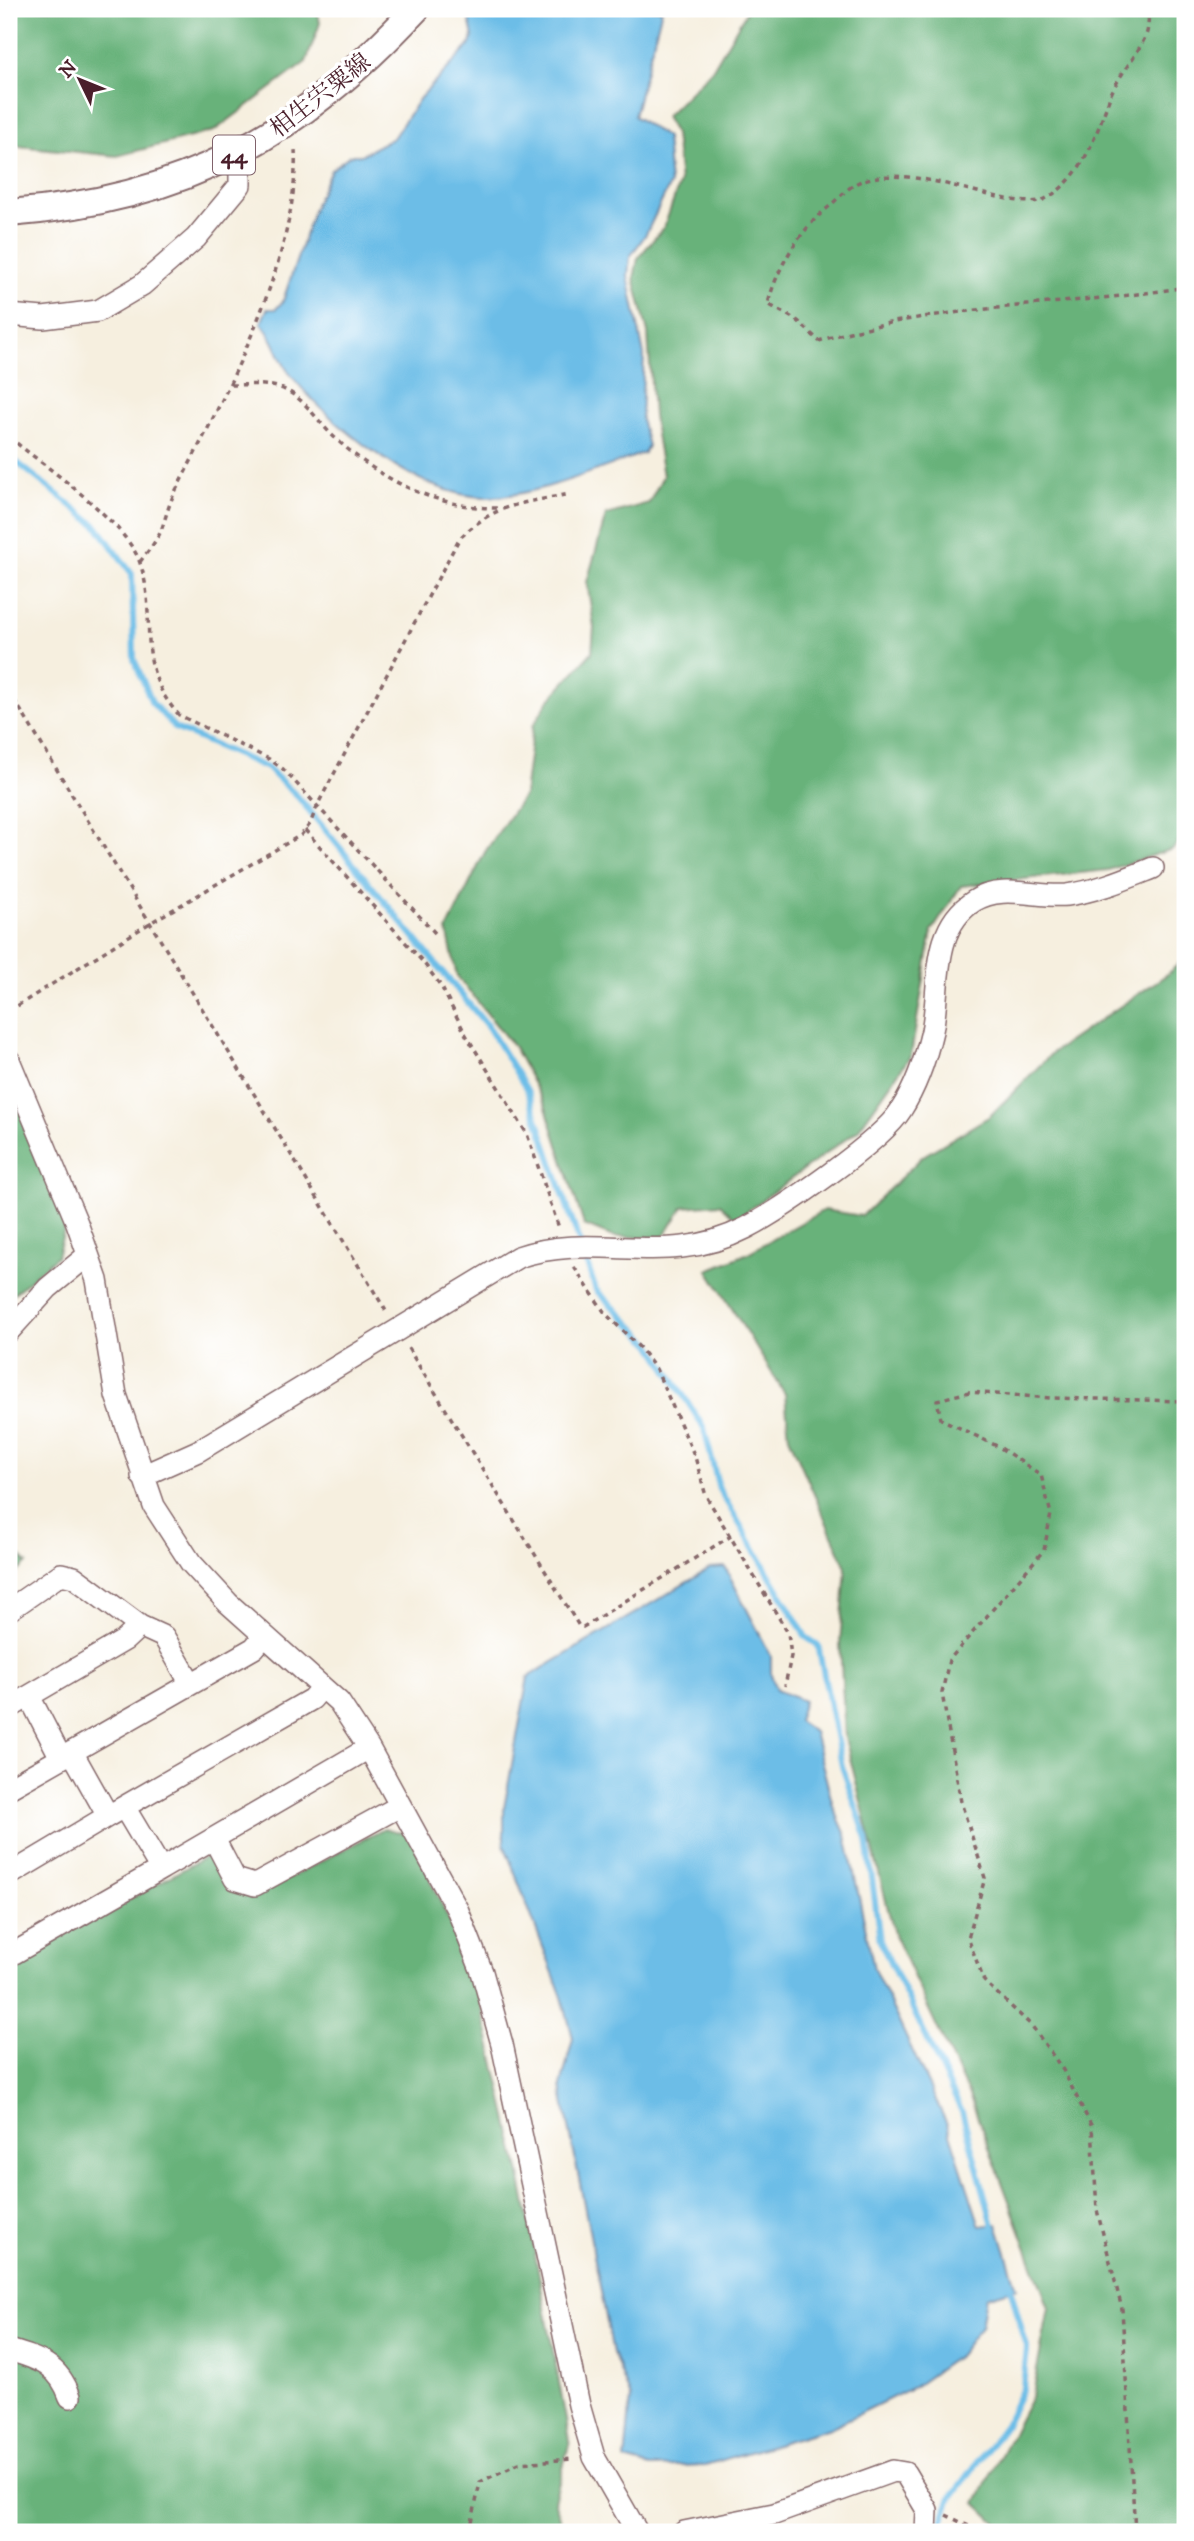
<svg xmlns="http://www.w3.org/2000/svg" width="1194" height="2541" viewBox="0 0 1194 2541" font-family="'IM FELL DW Pica','Noto Serif JP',serif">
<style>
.forest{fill:#68b27a;stroke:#596852;stroke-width:2}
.water{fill:#6cbde7;stroke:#5b6e89;stroke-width:2}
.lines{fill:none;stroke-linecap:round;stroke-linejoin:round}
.stream{stroke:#6cbde7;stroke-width:6}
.minor-casing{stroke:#86686a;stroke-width:24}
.major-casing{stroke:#86686a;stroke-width:30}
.path{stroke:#86686a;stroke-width:3.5;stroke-dasharray:5 5;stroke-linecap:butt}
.minor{stroke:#fff;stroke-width:21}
.major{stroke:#fff;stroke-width:26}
.labels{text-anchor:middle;stroke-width:7;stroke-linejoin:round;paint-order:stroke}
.shield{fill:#fff;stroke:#80626b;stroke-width:2}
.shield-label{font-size:23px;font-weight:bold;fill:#4a1f2b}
.street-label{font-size:24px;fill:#4a1f2b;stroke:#fff}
</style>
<rect width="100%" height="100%" fill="#fff"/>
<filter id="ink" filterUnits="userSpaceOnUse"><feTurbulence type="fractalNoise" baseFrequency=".0143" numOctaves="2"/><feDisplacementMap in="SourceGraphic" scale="14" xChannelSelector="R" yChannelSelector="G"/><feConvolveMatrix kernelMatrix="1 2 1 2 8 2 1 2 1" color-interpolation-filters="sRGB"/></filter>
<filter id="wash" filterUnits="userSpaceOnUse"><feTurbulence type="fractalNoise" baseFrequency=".00686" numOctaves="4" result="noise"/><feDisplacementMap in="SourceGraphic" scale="28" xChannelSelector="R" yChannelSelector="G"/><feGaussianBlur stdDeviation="1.57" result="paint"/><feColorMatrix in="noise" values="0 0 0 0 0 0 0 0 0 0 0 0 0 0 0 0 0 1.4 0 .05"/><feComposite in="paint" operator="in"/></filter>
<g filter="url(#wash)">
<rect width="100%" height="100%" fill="#f6efdf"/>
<path class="forest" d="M9 9H317L320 23 306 62 214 131 117 156 9 145Z
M748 9H1185V834L1173 849 1108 870 961 886 932 931 911 1055 858 1130 736 1219 720 1204 683 1207 664 1237H613L584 1225 545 1105 514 1047 457 976 447 930 485 852 524 795 533 726 548 701 592 652 594 627 587 582 606 515 649 503 663 476 653 416 648 333 634 278 638 258 664 227 680 182 675 134 665 117 712 70Z
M1185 958V2532H1006L976 2503 1032 2395 1049 2308 972 2102 895 1937 845 1738 840 1643 846 1567 789 1437 785 1394 708 1270 746 1254 824 1210 862 1216 923 1156 990 1116 1052 1053 1169 973Z
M9 1085 67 1220 57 1256 9 1298Z
M9 1546 27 1563 9 1580Z
M384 1828 410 1835 475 1977 520 2174 570 2441 554 2501 566 2532H9V1965L207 1856 230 1889 252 1898Z"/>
<path class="water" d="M467 9H662L634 116 666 137 670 184 646 234 630 257 628 276 644 355 641 419 648 446 644 453C598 469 533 498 484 497 417 495 330 425 290 374 278 359 275 337 261 323L267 309H276L283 301 315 205 331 170 350 155H361L393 138 420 98 469 46 473 37Z
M725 1567 771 1656V1675L776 1690 804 1701 798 1721 814 1732 833 1806 846 1835 874 1969 947 2124 980 2226 997 2224 1017 2288 986 2297 981 2326 959 2355 914 2387 830 2428 705 2465 651 2467 625 2460 631 2398 613 2353 561 2086 573 2038 562 1997 504 1844V1808L528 1677 711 1568Z"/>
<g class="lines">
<path class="stream" d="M9 456 97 526 132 574 134 659 152 703 175 728 267 768 298 797 488 1027 527 1090 596 1290 651 1344 704 1428 719 1489 806 1637 818 1645 842 1766 867 1839 880 1941 962 2112 994 2229
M938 2532 950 2500 1005 2425 1023 2388 1027 2348 1009 2283"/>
</g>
</g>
<g filter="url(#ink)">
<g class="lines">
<g class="minor-casing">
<path id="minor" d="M9 315 43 318 98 311 142 285 196 238 240 185V173L232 156
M9 1060 77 1223 97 1280 116 1395 154 1506 191 1563 228 1603 339 1702 369 1748 458 1911 482 1972 502 2044 579 2405 594 2457 637 2532
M9 1331 48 1288 88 1255
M142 1476 198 1451 518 1257C598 1230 665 1270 746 1228 781 1210 882 1141 901 1110 915 1088 926 1057 932 1031 941 987 930 929 974 901 1001 883 1037 898 1067 895 1097 891 1125 879 1153 868
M9 1610 61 1574 74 1577 140 1626 125 1640 29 1696
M140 1626 164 1637 191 1684
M9 1708 29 1696 61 1758
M9 1788 254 1648 264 1636
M124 1807 161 1869 369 1748
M108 1816 312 1699 321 1688
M214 1839 235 1879 255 1885 400 1806
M9 1875 108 1816 72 1752
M9 1956 161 1869
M9 2350C39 2359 59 2365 70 2397
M684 2532 774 2514 893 2471 905 2473 927 2510 926 2532"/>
</g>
<g class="major-casing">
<path id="major" d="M9 213C185 200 297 136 416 9"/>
</g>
<path class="path" d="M1149 9C1148 17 1149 28 1146 35 1137 56 1120 73 1111 94 1096 134 1084 178 1045 199 1014 215 910 157 857 183 846 189 835 202 825 210 798 233 776 270 768 304L798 321 819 341C936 303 1064 308 1185 287
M231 385C250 385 272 382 289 392 306 401 320 424 334 437 379 479 435 508 497 508
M9 437C43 465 127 522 140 563 159 618 132 664 179 715L269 759 283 769 435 933
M140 562C147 552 156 542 161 531 166 517 169 503 176 490 225 396 300 257 295 149
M9 691 386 1311
M305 830 423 962 441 986 466 1035 527 1134 559 1228
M9 1011 150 923 301 835 310 824 318 804 459 539C495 503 521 504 569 494
M574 1267 605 1313 639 1347 656 1369 695 1457 706 1496 788 1633 791 1656 785 1686
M408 1348 579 1626 583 1627 731 1536
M946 2515 981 2532
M470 2532 480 2482 519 2463 573 2459
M1135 2532 1122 2309 1097 2210 1092 2127 1063 2070 1032 2026 984 1981 968 1938 985 1878 961 1802 942 1693 949 1660 1044 1550 1051 1514 1041 1475 999 1447 941 1419 937 1400 969 1392 1051 1398 1185 1401"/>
<use href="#minor" class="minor"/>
<use href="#major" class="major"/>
</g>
</g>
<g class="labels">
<rect class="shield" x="213" y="135.5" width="42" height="39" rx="5"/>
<g class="shield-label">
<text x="234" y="163">44</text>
</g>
<g class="street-label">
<text transform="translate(320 95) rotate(-38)" y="8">相生宍粟線</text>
</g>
</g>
<rect width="1194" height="2541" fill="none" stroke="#fff" stroke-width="35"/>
<g transform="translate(80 80) rotate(313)" stroke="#ffffff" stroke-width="5" paint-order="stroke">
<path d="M0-5L12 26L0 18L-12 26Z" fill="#4a1f2b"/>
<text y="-10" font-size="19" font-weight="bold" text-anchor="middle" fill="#4a1f2b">N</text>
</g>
</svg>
